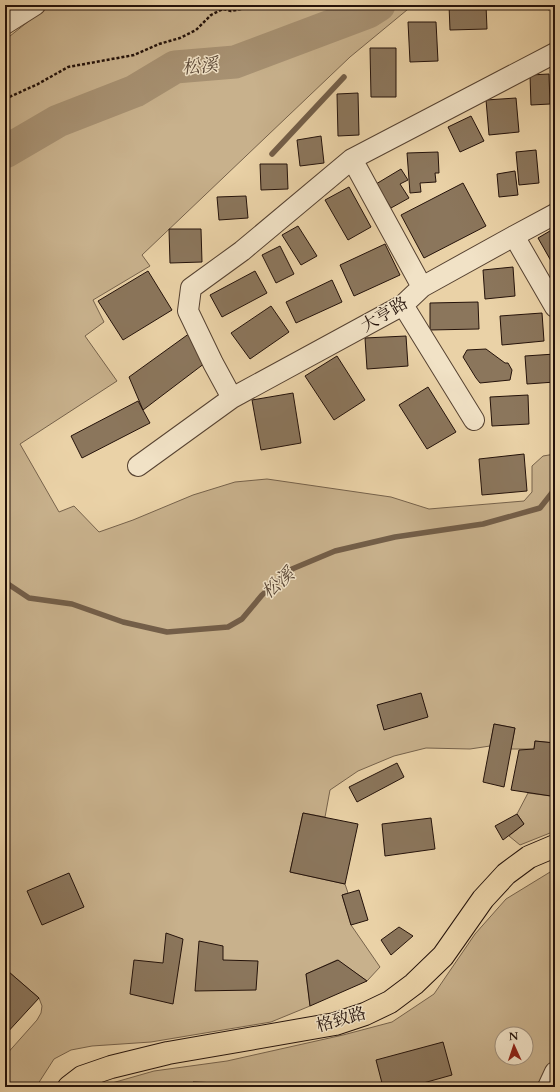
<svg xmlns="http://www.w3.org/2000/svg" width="560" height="1092" viewBox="0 0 560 1092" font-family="Cardo,'Noto Serif TC',serif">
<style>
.green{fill:#c8b18c;stroke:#76624b;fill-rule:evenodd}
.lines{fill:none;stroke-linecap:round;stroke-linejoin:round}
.stream{stroke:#735e48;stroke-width:5.5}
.river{stroke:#a79172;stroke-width:33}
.building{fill:#8b765c;stroke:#24120a}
.minor-casing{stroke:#564231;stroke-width:22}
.major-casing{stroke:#24120a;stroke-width:24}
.path{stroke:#24120a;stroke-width:2.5;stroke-dasharray:3 2;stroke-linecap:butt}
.minor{stroke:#f1e2c6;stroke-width:20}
.major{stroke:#ead2a7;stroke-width:22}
.labels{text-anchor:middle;stroke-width:3;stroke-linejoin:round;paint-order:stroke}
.street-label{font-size:17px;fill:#24120a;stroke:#f1e2c6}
.water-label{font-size:18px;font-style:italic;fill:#584534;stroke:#f1e2c6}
</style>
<rect width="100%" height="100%" fill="#ead2a7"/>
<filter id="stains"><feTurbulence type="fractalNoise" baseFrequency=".005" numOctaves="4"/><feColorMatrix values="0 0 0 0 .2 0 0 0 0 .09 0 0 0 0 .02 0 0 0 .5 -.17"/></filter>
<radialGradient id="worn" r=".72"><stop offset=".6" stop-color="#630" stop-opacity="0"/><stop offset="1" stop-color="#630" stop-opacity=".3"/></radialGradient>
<path class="green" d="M49 5H413L350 57 142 255 150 266 93 300 104 322 85 336 117 381 20 444 59 512 74 506 99 532 133 520 193 495 235 482 267 479 391 497 429 509 524 501 532 492V466L543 456 555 454V743L535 741 534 749H511L515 728 494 724 490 746 470 749 426 748 394 756 358 771 330 790 325 817 303 813 290 872 345 884 348 893 342 895 351 925 380 967 367 981 337 960 306 974 310 1006 271 1022 151 1042 92 1046 71 1050 54 1059 36 1087H5V1056L37 1020 41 1013 42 1006 39 998 9 972 5 970V40Z
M528 793 551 796 555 795V831L520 845 509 836 524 824 517 814Z
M555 869V1087H98L154 1071 227 1061 343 1035 392 1022 434 994 475 934 506 899ZM502 1034H526V1058H502Z"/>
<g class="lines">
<path class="stream" d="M272 154 344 77
M5 582 29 598 72 604 123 622 167 632 228 627 242 619 262 595 292 569 335 551 395 537 483 524 540 508 555 489"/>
<path class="river" d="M5 152 58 121 135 91 175 67 235 62 368 12 379 5"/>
</g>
<path class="building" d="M449 5H486L487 29 450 30Z
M546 5H555V7L548 10Z
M408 22H436L438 61 410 62Z
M370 48H396V97H371Z
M552 54H555V90L550 89Z
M549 74 550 104 531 105 530 75Z
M358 93 359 135 338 136 337 94Z
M516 98 519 132 489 135 486 100Z
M471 116 484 141 460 152 448 127Z
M321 136 324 163 300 166 297 140Z
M536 150 539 183 519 185 516 152Z
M438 152 439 173H435L436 182 420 183 421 192 410 193 407 153Z
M260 164H287L288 189 261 190Z
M401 169 408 180 400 184 409 198 391 208 376 184Z
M515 171 518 195 499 197 497 174Z
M463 183 486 226 424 258 401 215Z
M349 187 371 227 348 240 325 200Z
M246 196 248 218 219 220 217 197Z
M298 226 317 256 301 265 282 235Z
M555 228V268L538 238Z
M169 229H201L202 262 170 263Z
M385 244 400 275 354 296 340 265Z
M280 246 294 274 276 283 262 255Z
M513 267 515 296 485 299 483 270Z
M148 271 172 310 123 340 98 301Z
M255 271 267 293 222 317 210 295Z
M332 280 342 302 296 323 286 302Z
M478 302 479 329 430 330V303Z
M271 306 289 332 250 359 231 333Z
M542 313 544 341 502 345 500 316Z
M190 333 205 363 143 410 129 377Z
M406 336 408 366 367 369 365 338Z
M486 349 505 363H508L512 370 510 380 480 383 476 378 463 357 467 350Z
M555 354V382L527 384 525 356Z
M337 356 365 400 334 420 305 376Z
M428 387 456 432 427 449 399 405Z
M293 393 301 443 261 450 252 400Z
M528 395 529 424 492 426 490 397Z
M138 401 150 423 82 458 71 436Z
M524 454 527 491 482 495 479 459Z
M421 693 428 717 384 730 377 705Z
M494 724 515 728 504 787 483 782Z
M535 741 555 743V778L551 796 511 790 519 750 534 749Z
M397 763 404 777 357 802 349 787Z
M303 813 358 824 345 884 290 872Z
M517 814 524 824 503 840 495 826Z
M431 818 435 849 385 856 382 824Z
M69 873 84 907 42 925 27 891Z
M359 890 368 920 351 925 342 895Z
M399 927 413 936 391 955 381 940Z
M166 933 183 939 173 1004 130 994 134 960 163 963Z
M199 941 223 946V960L258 961 256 990 195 991Z
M338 960 367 981 310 1006 306 974Z
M9 972 39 998 5 1035V976Z
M443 1042 452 1075 409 1087H383L376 1060Z
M193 1082 274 1085V1087H192Z
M297 1083 351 1086V1087H297Z"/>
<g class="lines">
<g class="minor-casing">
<path id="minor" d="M5 24 35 5
M352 159 422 287
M514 236 555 307
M403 305 474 420
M232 398 213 363 188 311 191 288 242 251 352 159 555 53
M138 466 232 398 403 305 422 287 514 236 555 214
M548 1087 555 1072"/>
</g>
<g class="major-casing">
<path id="major" d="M69 1087 82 1077 111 1067 168 1053 335 1024 365 1014 390 1002 414 984 443 956 483 899 506 874 529 857 555 846"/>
</g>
<path class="path" d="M5 99 38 84 68 67 134 55 159 44 180 38 196 30 211 15 223 9 231 11 262 5"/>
<use href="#minor" class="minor"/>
<use href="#major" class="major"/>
</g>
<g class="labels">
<g class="street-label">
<text transform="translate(384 314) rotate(-31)" y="6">大亨路</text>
<text transform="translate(341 1019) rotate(-16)" y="6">格致路</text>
</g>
<g class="water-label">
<text transform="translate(200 66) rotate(-6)" y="6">松溪</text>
<text transform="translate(278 583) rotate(-40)" y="6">松溪</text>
</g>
</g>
<rect width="560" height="1092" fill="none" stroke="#ead2a7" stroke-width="20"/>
<rect x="6" y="6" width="548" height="1080" fill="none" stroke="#24120a" stroke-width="2"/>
<rect x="10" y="10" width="540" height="1072" fill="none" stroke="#24120a"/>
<g transform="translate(514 1046) rotate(357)"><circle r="19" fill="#f1e2c6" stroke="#9f8f7b"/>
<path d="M0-3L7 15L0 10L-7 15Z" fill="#8f2418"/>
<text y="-6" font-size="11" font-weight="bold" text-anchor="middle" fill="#24120a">N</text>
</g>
<rect width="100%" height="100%" filter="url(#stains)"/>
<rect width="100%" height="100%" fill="url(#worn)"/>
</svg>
